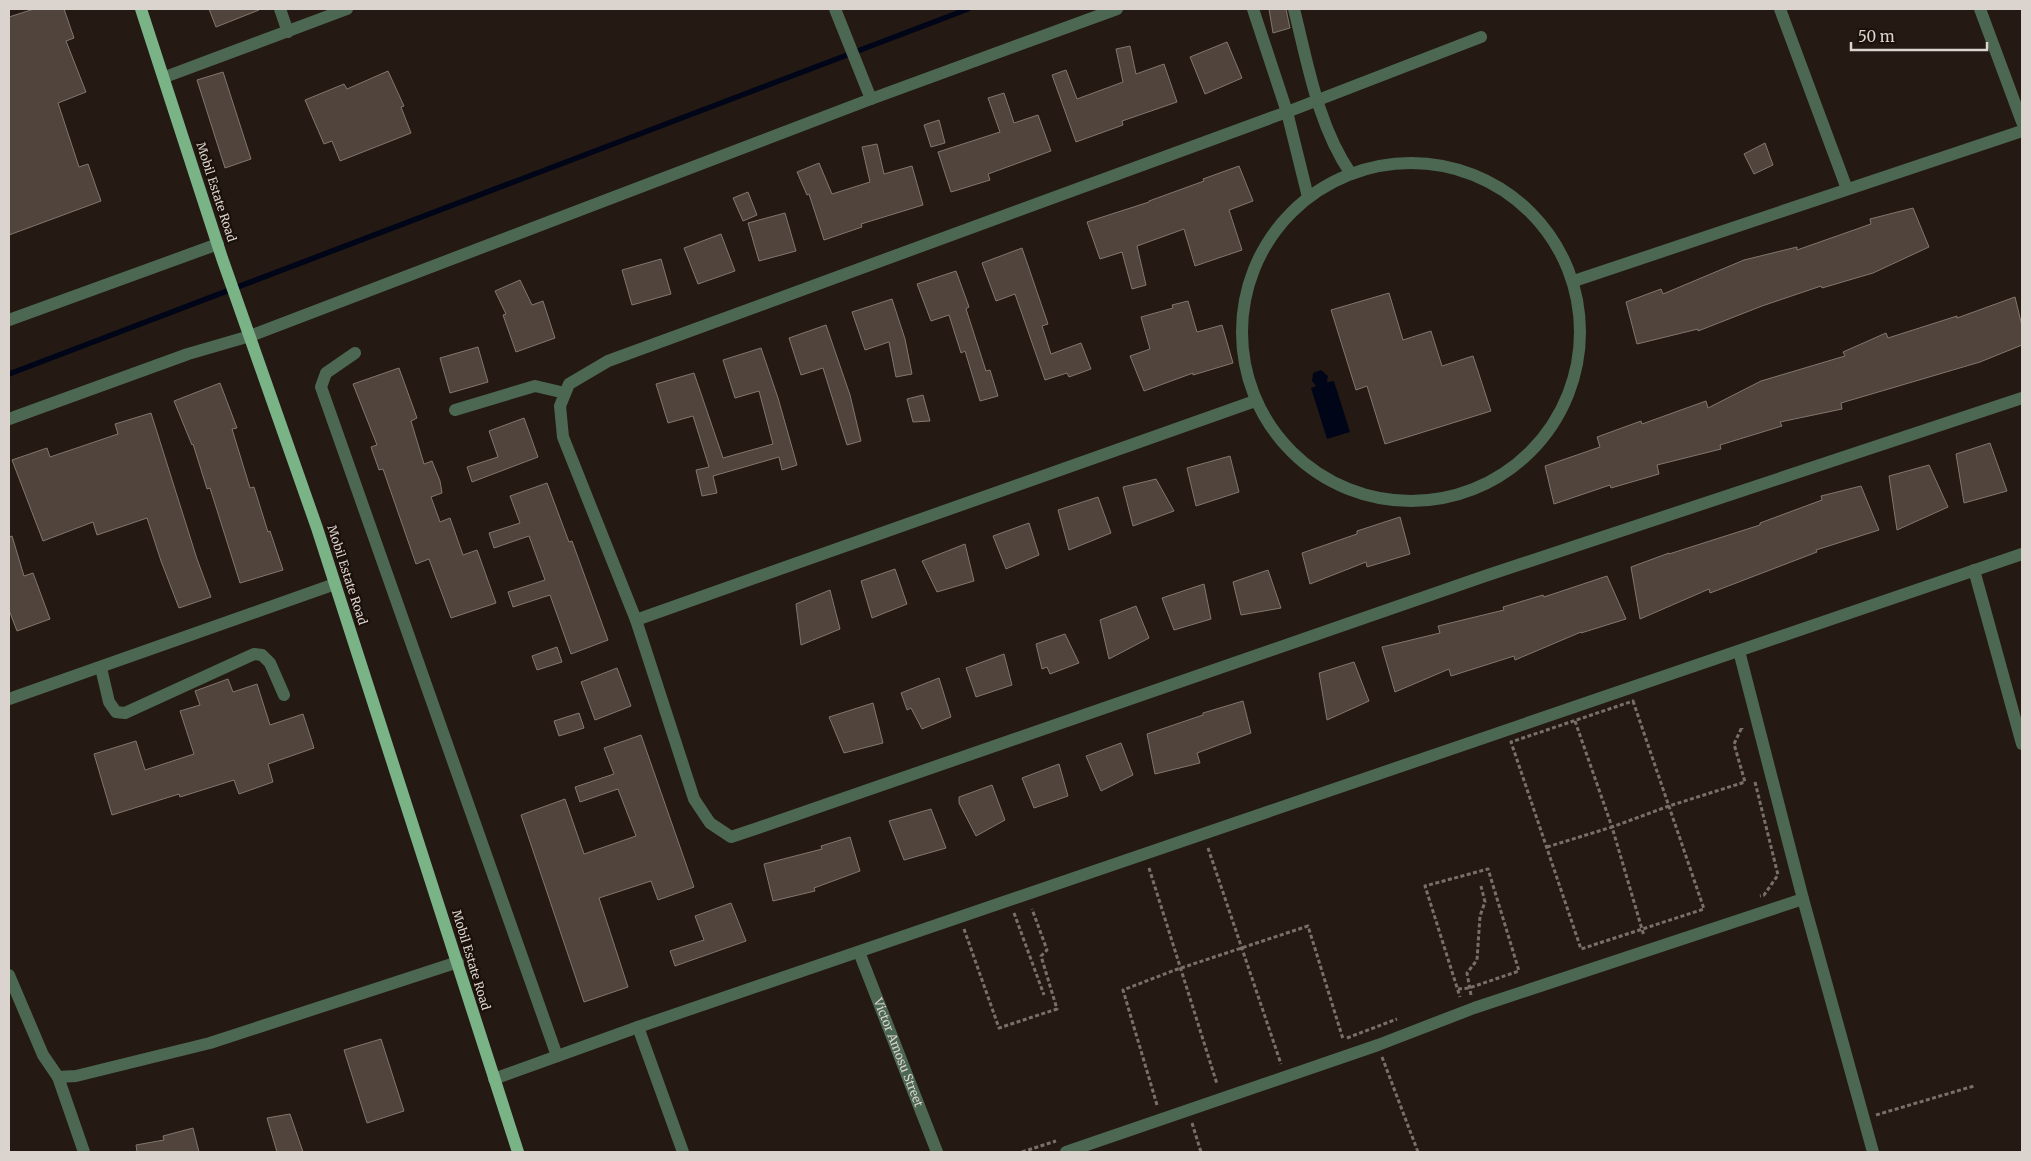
<svg xmlns="http://www.w3.org/2000/svg" width="2031" height="1161" viewBox="0 0 2031 1161" font-family="Merriweather,serif">
<style>
.water{fill:#000618}
.lines{fill:none;stroke-linecap:round;stroke-linejoin:round}
.stream{stroke:#000618;stroke-width:5.5}
.building{fill:#51443c;stroke:#83766d}
.path{stroke:#7a706a;stroke-width:3;stroke-dasharray:4 2.5;stroke-linecap:butt}
.minor{stroke:#4c6852;stroke-width:12}
.major{stroke:#7ab486;stroke-width:12}
.labels{text-anchor:middle;stroke-width:4.5;stroke-linejoin:round;paint-order:stroke}
.street-label{font-size:12px;fill:#dbd3ce;stroke:#1b110a}
</style>
<rect width="100%" height="100%" fill="#251a13"/>
<path class="water" d="M1321 370 1328 376 1327 382 1334 381 1350 432 1327 439 1311 388 1316 386 1312 381 1313 373Z"/>
<g class="lines">
<path class="stream" d="M9 374 968 9"/>
</g>
<path class="building" d="M34 9H64L74 38 66 41 86 92 58 103 79 167 88 164 101 201 9 235V17Z
M209 9H259V10L216 27Z
M1269 9H1286L1290 28 1273 33Z
M1227 42 1242 78 1205 94 1190 57Z
M1130 46 1136 74 1164 64 1177 102 1122 121 1123 125 1076 142 1052 75 1066 70 1077 99 1123 82 1116 49Z
M388 71 404 106 401 107 411 133 340 161 332 141 324 144 305 100 344 84 347 89Z
M223 72 251 159 225 168 197 80Z
M1004 93 1014 123 1038 115 1051 151 988 174 990 180 951 192 938 152 1000 132 988 98Z
M939 120 945 143 931 147 924 125Z
M1765 143 1773 165 1754 174 1744 154Z
M877 144 884 174 912 166 923 205 861 224 862 227 824 240 809 194 807 195 797 172 819 163 832 194 870 182 862 147Z
M1239 166 1253 201 1229 210 1242 250 1195 266 1184 229 1137 246 1146 285 1132 289 1122 252 1100 259 1087 222 1149 202V201L1204 181 1203 179Z
M748 192 757 215 743 221 733 198Z
M1913 208 1929 247 1873 273 1822 288 1821 286 1762 306 1698 331V329L1637 344 1626 302 1661 289 1663 294 1744 260 1797 247V250L1871 224 1870 219Z
M785 213 796 251 759 261 748 223Z
M721 234 735 271 698 284 684 248Z
M1022 248 1048 324 1042 326 1051 354 1081 343 1091 369 1069 377 1067 373 1045 380 1015 294 996 301 982 263Z
M661 259 671 294 632 305 622 270Z
M956 271 969 307 966 309 986 371 990 370 998 396 980 401 965 351 961 353 949 315 931 321 917 284Z
M520 280 532 305 543 301 555 338 516 352 503 315 506 314 495 291Z
M1389 293 1403 340 1431 331 1442 366 1473 356 1491 411 1385 444 1367 386 1356 390 1331 310Z
M2015 297 2022 326V345L1980 362 1841 403 1842 409 1780 422 1782 426 1720 445 1721 449 1657 465 1659 474 1611 488 1610 485 1554 504 1545 466 1600 447 1597 437 1641 421 1642 424 1706 401 1708 408 1761 381 1845 356 1843 352 1886 333 1888 338 1957 316V318Z
M892 299 905 339 912 374 896 377 889 342 865 350 852 312Z
M1188 301 1197 332 1222 325 1233 363 1193 375V373L1144 391 1130 356 1150 349 1141 317 1173 308 1172 305Z
M826 325 850 395 861 441 847 445 823 368 801 375 789 338Z
M478 347 488 382 450 393 440 358Z
M761 348 778 398 797 465 782 470 779 457 713 476 717 493 702 496 696 470 709 467 693 416 668 423 656 384 694 373 723 458 773 444 759 391 735 398 723 360Z
M399 368 417 418 411 421 424 464 432 461 440 481 442 493 431 497 440 522 450 518 463 555 477 550 496 603 451 618 429 559 416 564 383 469 379 470 371 447 377 445 353 384Z
M220 383 237 428 232 429 250 488 254 487 268 532 270 531 283 570 240 583 210 488 207 489 193 444 192 445 174 401Z
M923 395 930 421 913 422 907 399Z
M151 413 197 559 211 597 179 608 161 561 147 518 97 535 93 522 43 541 12 460 47 448 50 457 118 434 115 424Z
M524 418 538 457 472 482 467 467 498 457 489 431Z
M1990 443 2007 491 1964 503 1956 454Z
M1230 456 1239 492 1196 506 1187 468Z
M1929 465 1948 507 1897 530 1889 476Z
M1156 479 1174 511 1133 526 1123 487Z
M547 483 569 542 572 541 608 640 571 654 550 595 513 607 508 592 545 580 529 536 494 548 489 533 520 523 510 496Z
M1861 486 1879 530 1816 550 1817 552 1710 593 1709 589 1640 619 1631 567 1669 553V554L1760 525V523L1822 500 1821 496Z
M1098 497 1111 533 1069 550 1058 510Z
M1400 517 1410 554 1367 567 1366 562 1310 584 1302 553 1357 534V531Z
M1029 523 1039 555 1006 569 993 536Z
M12 536 24 576 33 573 50 619 17 631 9 610V537Z
M965 544 974 581 937 592 922 561Z
M895 569 907 604 872 618 861 581Z
M1268 570 1281 608 1241 615 1233 582Z
M1607 576 1626 619 1581 633V632L1515 660 1514 656 1451 676 1449 669 1395 692 1382 647 1440 633 1438 626 1504 610 1503 607 1543 595 1544 597Z
M1204 584 1211 619 1174 630 1162 598Z
M830 590 840 629 801 645 796 604Z
M1136 606 1149 638 1109 659 1100 620Z
M1065 634 1079 663 1050 674 1047 667 1042 669 1036 644Z
M557 647 562 662 537 670 532 656Z
M1004 654 1012 685 976 697 966 668Z
M1354 662 1369 701 1327 720 1319 673Z
M617 668 631 706 595 720 581 682Z
M939 678 951 717 922 729 911 708 907 710 901 693Z
M228 679 233 692 257 684 270 725 303 714 314 748 268 764 273 782 239 794 234 780 180 797 179 794 112 815 94 754 136 741 145 770 194 754 180 711 200 705 195 691Z
M1243 701 1251 733 1197 753 1200 763 1155 774 1147 734 1203 715V713Z
M873 703 883 743 844 753 829 717Z
M579 713 584 728 559 736 554 721Z
M641 735 694 887 658 900 651 881 599 898 628 987 584 1002 521 815 565 799 584 854 636 836 618 789 580 802 575 787 614 774 604 748Z
M1121 743 1133 775 1101 791 1086 756Z
M1059 764 1068 796 1034 808 1022 778Z
M992 785 1005 820 976 836 959 803V797Z
M931 809 946 848 904 860 889 821Z
M850 837 860 871 814 888 815 891 773 901 764 864 822 849 821 846Z
M731 903 746 941 675 966 670 951 704 940 695 916Z
M381 1039 404 1111 367 1123 344 1050Z
M290 1114 303 1152H277L267 1118Z
M193 1128 199 1152H137L136 1145 164 1140 163 1136Z"/>
<g class="lines">
<path class="path" d="M1633 701 1704 909 1581 949 1511 742Z
M1575 721 1612 827 1669 806 1745 782 1734 744 1742 727V729
M1755 782 1778 875 1764 895 1760 896
M1547 847 1612 827 1644 936
M1208 848 1281 1064
M1149 868 1217 1084
M1014 913 1044 995
M964 929 999 1028 1057 1009 1041 956 1047 950 1032 909
M1458 989 1469 988 1519 971 1488 869 1425 886 1460 997
M1471 995 1467 973 1477 960 1480 916 1485 902 1481 886
M1347 1038 1397 1019
M1382 1057 1418 1152
M1157 1105 1123 990 1175 970 1308 926 1343 1039
M1876 1115 1974 1086
M1192 1123 1201 1152
M1022 1152 1056 1141"/>
<g class="minor">
<path d="M280 9 288 32"/>
<path d="M835 9 871 99"/>
<path d="M1253 9 1287 112 1308 197"/>
<path d="M1294 9C1308 65 1318 126 1351 174"/>
<path d="M1780 9 1847 189"/>
<path d="M1980 9 2022 122"/>
<path d="M1481 37 1287 112 608 361 569 384 560 406 563 437 636 620 694 799 710 823 731 837 758 828 1485 576 2022 398"/>
<path d="M165 77 347 9"/>
<circle cx="1411" cy="332" r="169"/>
<path d="M1574 281 2022 131"/>
<path d="M9 320 218 244"/>
<path d="M355 353 326 373 321 387 557 1056"/>
<path d="M455 410 535 386 565 393"/>
<path d="M9 419 188 354 250 336 871 99 1117 9"/>
<path d="M1974 570 2022 744"/>
<path d="M636 620 1255 401"/>
<path d="M101 668 109 702 116 712 125 713 254 654 262 655 270 663 284 695"/>
<path d="M9 699 335 584"/>
<path d="M1803 899 1873 1152"/>
<path id="s1" d="M859 952 937 1152"/>
<path d="M9 975 43 1055 58 1077 84 1152"/>
<path d="M638 1027 683 1152"/>
<path d="M58 1077 76 1076 210 1043 458 962"/>
<path d="M494 1079 638 1027 2022 554"/>
<path d="M1066 1152 1378 1045 1474 1008 1803 899 1739 651"/>
</g>
<path class="major" d="M141 9 222 258 317 528 518 1152"/>
</g>
<g class="labels">
<g class="street-label">
<text transform="translate(216 192) rotate(72)" y="4">Mobil Estate Road</text>
<text transform="translate(347 575) rotate(72)" y="4">Mobil Estate Road</text>
<text transform="translate(471 960) rotate(73)" y="4">Mobil Estate Road</text>
<text dy="4" stroke="none"><textPath href="#s1" startOffset="108">Victor Amosu Street</textPath></text>
</g>
</g>
<rect width="2031" height="1161" fill="none" stroke="#dbd3ce" stroke-width="20"/>
<path d="M1851 42v8h136v-8" fill="none" stroke="#dbd3ce" stroke-width="2.5"/>
<text x="1858" y="42" font-size="15" fill="#dbd3ce" stroke="#1b110a" stroke-width="4" paint-order="stroke">50 m</text>
</svg>
